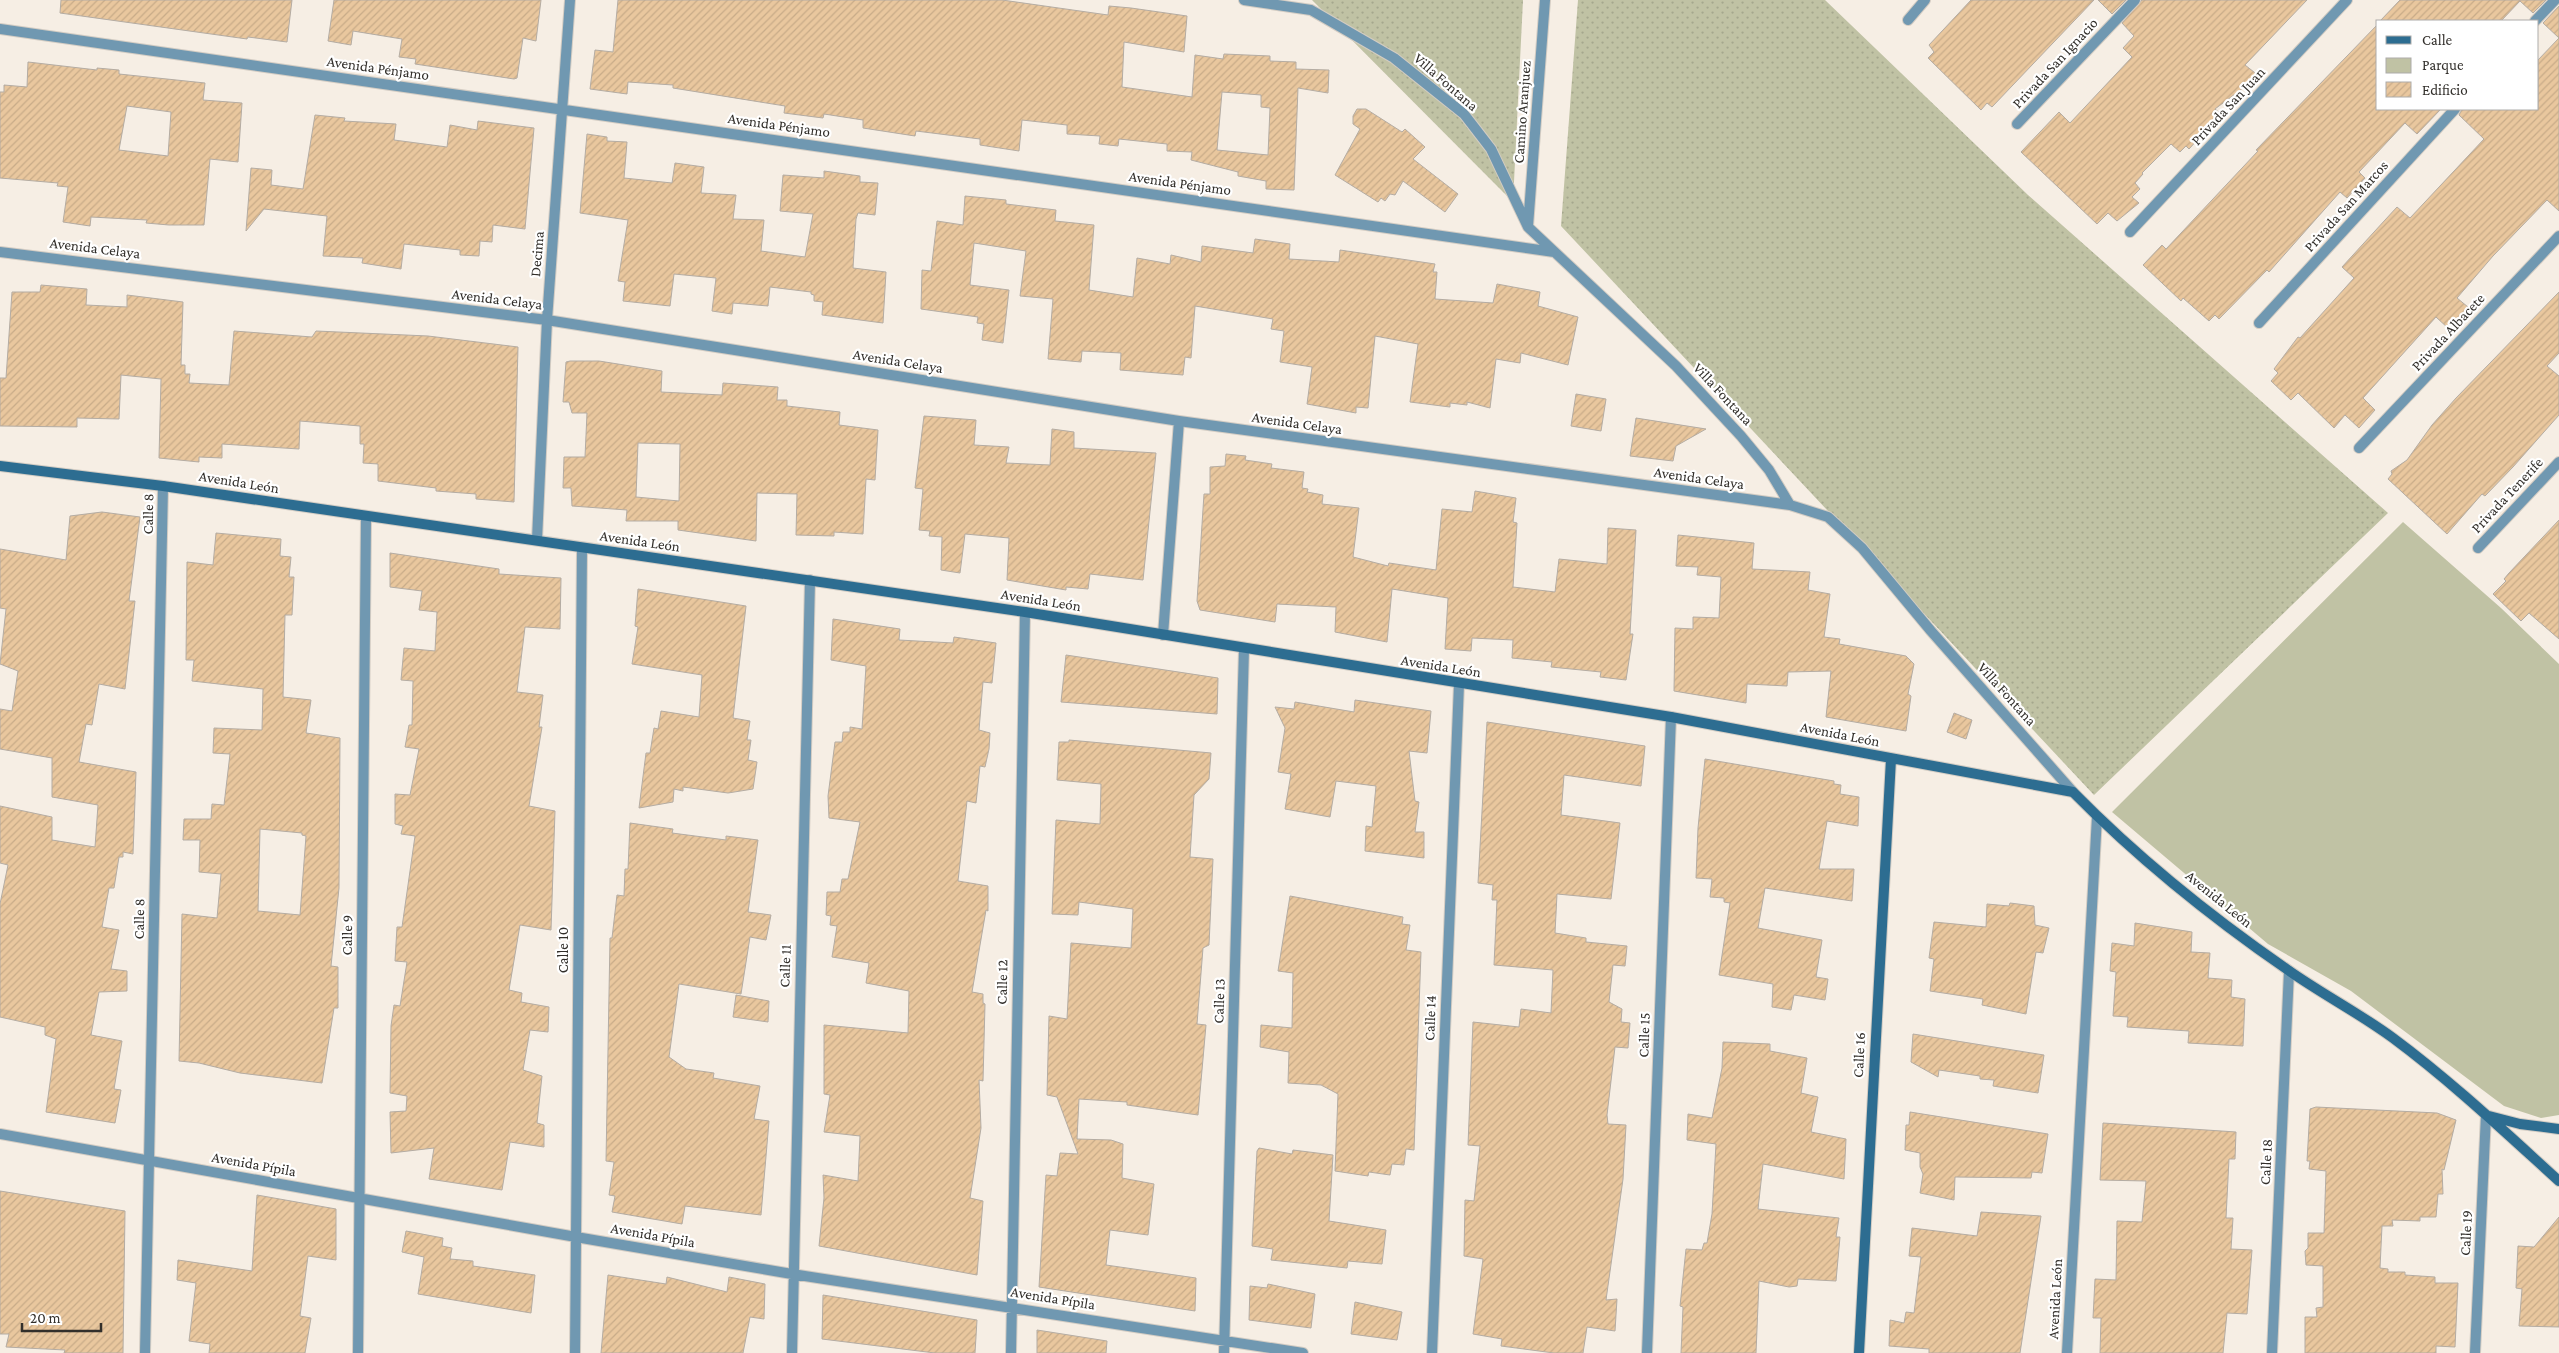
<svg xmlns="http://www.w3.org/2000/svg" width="2559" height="1353" viewBox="0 0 2559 1353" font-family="'Crimson Pro',serif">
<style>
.grass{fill:url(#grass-dots)}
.park{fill:#c0c2a4}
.building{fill:url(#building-hatch);stroke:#b4aca3;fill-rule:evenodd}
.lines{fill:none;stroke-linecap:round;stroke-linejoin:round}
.street-casing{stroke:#d3ccc3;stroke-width:12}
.secondary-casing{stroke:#d3ccc3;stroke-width:12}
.street{stroke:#7098b1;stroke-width:10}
.secondary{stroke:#2d6d91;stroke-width:10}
.labels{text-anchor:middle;stroke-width:4.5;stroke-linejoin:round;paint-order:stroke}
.street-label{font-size:15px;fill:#322f2b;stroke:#fff}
</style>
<defs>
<pattern id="grass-dots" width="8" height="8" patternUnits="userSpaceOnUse" patternTransform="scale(1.25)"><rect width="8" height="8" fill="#c0c2a4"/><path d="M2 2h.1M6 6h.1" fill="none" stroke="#a5a78d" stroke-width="1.8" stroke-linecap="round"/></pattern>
<pattern id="building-hatch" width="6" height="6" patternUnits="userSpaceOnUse" patternTransform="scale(1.25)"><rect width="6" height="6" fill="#e9c79e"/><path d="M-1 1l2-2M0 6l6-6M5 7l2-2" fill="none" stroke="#c8ab88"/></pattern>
</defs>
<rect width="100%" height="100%" fill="#f6eee4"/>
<path class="grass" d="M1312 0H1523L1513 202Z
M1578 0H1825L2028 195 2388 513 2094 795 1561 226Z"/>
<path class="park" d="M2403 522 2501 608 2559 664V1115L2541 1118 2504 1106 2351 991 2268 944 2112 812Z"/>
<path class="building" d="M61 0H292L287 42 248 37 247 39 60 13Z
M334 0H541L536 41 523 38 517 78 514 79 415 64 416 59 399 57 402 39 353 31 351 45 328 41Z
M618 0H1002L1108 15 1109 6 1131 8 1187 16 1184 52 1124 42 1122 87 1192 97 1195 55 1223 59 1224 54 1270 56V61L1296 62V69L1329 70 1328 93 1298 88 1294 190 1266 189V181L1238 176V172L1191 160 1192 152 1167 151V144L1119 139 1118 146 1099 144 1100 136 1067 134V125L1022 120 1019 151 980 145V139L916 131 915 136 863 128V120L824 114 823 118 784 113 785 106 673 88V85L628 82 627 94 590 89 595 50 613 52ZM1222 92 1261 95V107L1270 108 1268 155 1217 150Z
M1971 0H2094L1992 107 1987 103 1981 110 1928 58 1934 52 1929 45Z
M2098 0H2126L2112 14Z
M2142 0H2307L2245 65 2259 76 2215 109 2221 114 2189 149 2186 146 2180 152 2171 144 2142 173 2143 174 2135 183 2140 189 2132 197 2139 203 2117 221 2108 213 2097 224 2021 152 2059 112 2070 123 2132 57 2123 48 2134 36 2122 23Z
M2400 0H2546L2533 13 2520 1 2501 21H2380Z
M2559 6V211L2547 200 2493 256 2457 298 2468 307 2449 329 2436 317 2363 398 2375 410 2359 428 2345 415 2334 428 2298 393 2291 400 2271 381 2278 373 2274 369 2298 337 2300 338 2354 278 2342 267 2385 220 2397 207 2410 218 2484 139 2459 115 2462 109H2538V60L2559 38 2543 23Z
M2378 24V109H2441L2417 134 2405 123 2359 172 2365 178 2347 198 2340 192 2269 272 2267 270 2219 319 2215 315 2209 321 2183 298 2181 301 2143 265 2162 245 2166 249 2258 151 2256 150Z
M28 62 97 70V68L119 70V74L205 83 203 100 242 103 238 162 210 159 204 225H169L146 223 147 220 91 217 90 226 63 222 68 187 57 186 58 183 0 178V92H4V85L27 87ZM127 106 171 112 168 156 119 150Z
M1357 109H1366L1402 132 1405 129 1425 147 1413 159 1458 194 1445 212 1403 181 1395 195 1390 194 1385 201 1381 198 1378 202 1335 175 1360 129 1353 124V116Z
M315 115 345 118 344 121 396 124 394 140 447 147 450 125 477 130 478 121 534 128 525 229 493 225 492 242 480 241 479 256 460 255V250L404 244 401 269 362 263 363 258 323 256 327 216 264 209 246 231 251 168 272 170 271 185 303 189Z
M587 134 607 137V141L627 142 624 178 672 183 675 163 704 167 701 193 736 195 733 219 764 220 761 251 805 257 813 214 780 211 783 175 824 178V171L860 176V182L878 183 875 215 858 213 856 219 853 268 886 272 883 323 822 315 823 302 814 301V295L811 294V292L770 287 768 306 733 303 732 314 712 311 716 278 674 274 670 306 623 301 625 282 618 281 628 220 580 213Z
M965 196 1006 200V204L1056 210 1055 221 1094 225 1089 290 1133 297 1137 258 1170 264 1171 255 1201 262 1202 246 1253 253 1255 239 1290 244 1289 259 1339 262 1340 250 1435 264 1433 272H1437L1435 299 1493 303 1497 284 1540 292 1538 306 1578 317 1568 365 1521 353 1520 363 1496 359 1490 408 1467 402V405L1450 403V407L1410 402 1418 344 1375 336 1368 408 1356 407V413L1307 404 1312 367 1280 362 1284 331 1271 329 1273 319 1195 306 1191 358 1185 357 1183 375 1120 370 1121 353 1082 351 1081 362 1048 359 1053 299 1020 296 1026 251 974 243 970 285 1009 290 1003 343 982 340 984 324 977 323 978 317 921 309 922 270 931 271 937 221 963 225Z
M41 285 87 289 86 305 127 307V295L183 302 181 365H185V374H190L189 383 229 385 234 331 312 337 316 331 428 336 518 347 514 502 476 499V494L436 491V488L378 481V464L363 463 364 444H360V426L300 421 299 449 222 444V458L199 457V462L159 458 161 379 121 375 119 419 77 418V427L0 426V378H6L12 292H40Z
M2559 292V353L2547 366 2559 376V415L2513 467 2485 496 2482 494 2447 534 2388 479 2392 474 2391 471 2407 460 2432 425 2456 398Z
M570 361H599L662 371 661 392 722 395 723 383 778 387 777 400H787V406L840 412 839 425 878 430 875 480 866 479 863 534 834 532V536L796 535 797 494 757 493 756 541 678 530V521H626L627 510 572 506 571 488H563L564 457H585L587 413H572L569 402H563L566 362ZM638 443 680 444 679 501 636 497Z
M1576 394 1606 399 1601 431 1571 426Z
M924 416 976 420 974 445 1009 447 1006 463 1050 465 1052 429 1074 432V448L1156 453 1143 580 1090 574 1088 589 1066 587V590L1007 580 1009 538 965 534 960 573 941 570 942 537 929 536 930 531 919 530 923 489 915 488Z
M1636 418 1706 429 1676 446 1673 461 1630 456Z
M1226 454 1246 456 1245 460 1272 464 1271 468 1304 472 1302 488 1308 489 1307 492 1323 495 1322 504 1359 508 1353 557 1388 566 1389 563 1436 570 1442 509 1472 512 1475 491 1516 498 1513 522 1517 523 1513 587 1555 592 1559 559 1607 564 1608 528 1636 530 1630 634H1633L1626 680 1600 677 1601 672 1551 667 1552 662 1512 658 1513 640 1472 638 1471 651 1445 649 1448 598 1392 589 1387 642 1335 632 1336 607 1277 604 1275 622 1200 610 1197 601 1204 494H1210V467L1225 466Z
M102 512 140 517 129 601H135L125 689 99 684 92 725 86 724 79 762 136 772 133 854 123 852V857H119L114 888H109L102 927 119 930 111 969 127 971V991L99 992 91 1035 122 1041 114 1089 121 1090 115 1123 46 1112 56 1039 45 1035V1027L0 1017V904L8 865 0 863V806L52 817V840L95 847 98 805 52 797V758L0 749V709L12 711 18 671 0 664 6 609 0 608V549L66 560 70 516Z
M2559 520V639L2529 613 2521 621 2493 594 2506 581 2504 579 2509 573Z
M216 533 281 539 280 556 291 557 289 577H294L292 615H285L283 697 311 700 306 733 340 738 339 888 331 966 338 967V1008H334L322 1083 240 1073 199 1063 179 1061 182 914 217 918 221 874 199 872 200 840H183L184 819H211L212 804 224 805 230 754 213 753 214 728 262 730 263 689 192 681 194 660H186L187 562 213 565ZM260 829 302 833V835L306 836 300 915 258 911Z
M1678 535 1754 543 1752 569 1810 572 1808 590 1830 594 1824 637 1840 639 1839 644 1906 656 1914 664 1908 694 1911 696 1906 731 1826 717 1831 671 1788 672 1787 686 1747 684 1746 703 1674 691 1675 628 1693 629V617L1719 618 1721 577 1697 575 1698 567 1676 566Z
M390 553 499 569V574L561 578 560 629 525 627 517 692 543 695 539 727H542L529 806 555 811 551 930 520 925 509 990 522 993 521 1002 549 1007 548 1032 530 1030 523 1070 542 1076 537 1123 544 1125V1147L510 1142 502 1190 429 1179 434 1148 391 1153 390 1112 406 1111 407 1096 390 1093 391 1026 394 1005 400 1006 407 962 395 961 397 927H402L415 836 401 834 403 826 395 824V794L410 795 419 749 405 747 409 725H412L413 681 401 680 404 648 435 651 437 612 419 610 422 591 390 587Z
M638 589 746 606 733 718 750 721 747 740H751L748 760 757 762 753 789 728 793 683 787V791L674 789 673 802 639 808 646 753H650L654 728 658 729 661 711 699 717 702 675 632 664 638 627 635 626Z
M833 619 900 629 899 640 953 643 954 637 996 643 992 683 983 682 979 730 990 733 989 749 985 767 980 766 976 803 967 801 958 881 988 886V911L986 910 972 992 983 994V1003L985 1004 983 1081 979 1080 981 1128 970 1198 983 1201 977 1275 819 1246 824 1198 823 1175 858 1181 860 1136 824 1132 830 1095 824 1094V1025L908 1033 909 991 866 983 869 963 832 957 837 926 830 925 831 916 826 915 827 892H840L842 879H848L860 822 829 818 828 796 835 742H842L843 732H850V727L862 729 866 666 831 660Z
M1066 655 1218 678 1217 714 1061 702Z
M1355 700 1431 711 1427 753 1409 751 1415 801 1419 802 1415 832H1424V858L1365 851 1366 826 1372 827 1376 786 1336 781 1330 817 1285 809 1291 774 1278 772 1285 728 1275 707 1294 709 1295 702 1354 712Z
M1954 713 1972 720 1966 739 1947 732Z
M1487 722 1645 746 1641 786 1564 775 1561 815 1620 823 1611 899 1557 894 1555 933 1586 938V942L1627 946 1625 966 1613 965 1609 1002 1622 1009 1621 1022 1630 1023 1628 1048 1615 1047 1607 1115 1608 1124 1626 1125 1623 1179 1606 1300 1617 1299 1615 1331 1587 1327 1583 1353H1554L1501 1346 1502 1339 1473 1334 1483 1259 1464 1256 1465 1200 1474 1201 1480 1146 1468 1145 1473 1022 1519 1027 1521 1009 1551 1013 1553 970 1494 965 1497 900H1492L1493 885 1478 883Z
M1069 740 1211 753 1209 779 1194 795 1190 857 1213 859 1209 945 1203 948 1197 1024 1206 1025 1198 1115 1127 1105V1102L1079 1099 1077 1139 1111 1140 1123 1144 1122 1178 1154 1184 1148 1235 1110 1230 1106 1265 1196 1278 1195 1311 1039 1287 1046 1175 1057 1176 1060 1153 1078 1154 1057 1097 1047 1095 1049 1016 1067 1019 1071 943 1131 948 1133 909 1079 902 1078 915 1052 914 1056 820 1100 824 1101 784 1057 780 1059 742H1069Z
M1705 759 1834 781V784L1841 785 1840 794 1859 797 1858 826 1827 821 1819 869H1854L1852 901 1765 888 1758 928 1822 940 1816 977 1828 979 1825 1000 1794 995 1791 1010 1772 1007 1773 984 1719 975 1730 903 1724 902V898L1710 897 1712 879 1696 878 1698 828Z
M630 823 673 829 672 833 726 840V836L758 840 748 912 771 915 766 940 750 937 741 994 679 984 669 1057 686 1069 714 1073 713 1078 760 1086 754 1119 769 1121 761 1215 685 1206 682 1224 612 1212 615 1196 609 1195 614 1162 606 1161 610 938H612L617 895 624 896 625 869H628Z
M1290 896 1403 917 1402 924 1410 925 1406 950 1421 952 1414 1150 1406 1149 1404 1165 1392 1164 1390 1175 1369 1172 1368 1176 1335 1171 1338 1094 1321 1085 1288 1083 1289 1052 1260 1047 1261 1025 1292 1028 1293 973 1278 971Z
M2010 903 2034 906 2035 925 2049 928 2043 953 2036 952 2026 1014 1982 1005 1983 999 1930 991 1934 959 1929 958 1934 922 1986 927 1987 904 2009 906Z
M2135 923 2192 932 2191 952 2210 953 2208 978 2232 980 2231 997 2245 999 2243 1046 2188 1043 2189 1031 2127 1027 2128 1017 2113 1016 2116 972 2110 971 2112 943 2134 946Z
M736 995 769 1001 768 1022 733 1017Z
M1913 1034 2044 1055 2038 1093 1993 1086 1994 1080 1980 1079V1076L1939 1070 1938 1077 1911 1062Z
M1723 1042 1770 1044V1051L1807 1058 1801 1093 1818 1097 1811 1132 1846 1139 1844 1179 1763 1164 1758 1209 1839 1218 1836 1237H1840L1836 1281 1798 1279 1797 1286 1789 1287 1759 1281 1756 1353H1681L1683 1307 1680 1306 1686 1249 1702 1250 1704 1243H1707L1712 1214 1716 1144 1687 1140 1688 1114 1712 1118 1722 1068Z
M2316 1107 2437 1113 2456 1120 2444 1170 2442 1169 2443 1194H2438L2436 1217H2420V1221L2392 1220 2393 1226H2382L2380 1268 2388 1269V1272H2405V1275L2435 1277V1283H2458L2455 1347 2436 1346V1353H2305V1317H2317L2316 1308 2323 1307V1266L2306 1265 2305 1251 2308 1248V1233H2324L2326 1171 2309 1169 2310 1161H2307L2310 1109Z
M1910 1112 2048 1134 2042 1173 2032 1172 2031 1178 1955 1177 1954 1200 1920 1193 1923 1174 1920 1167V1153L1905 1150 1906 1125H1909Z
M2103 1123 2236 1132 2235 1159H2229L2226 1218H2233L2231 1249 2252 1250 2247 1314 2227 1313 2223 1353H2100L2101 1318H2093L2095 1279 2116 1280 2117 1221 2142 1222 2146 1181 2100 1180Z
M1259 1148 1292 1154 1293 1150 1333 1155 1329 1221 1386 1230 1382 1264 1348 1261 1347 1268 1271 1260 1273 1249 1252 1246 1257 1151Z
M0 1191 125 1211 123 1353H64L65 1350 6 1347 9 1334H0Z
M257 1195 336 1209V1260L308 1256 300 1316 311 1318 305 1353H209L210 1344 189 1341 196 1283 177 1280 178 1260 252 1271Z
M1981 1212 2041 1216 2020 1353H1929V1349L1889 1346 1890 1320 1904 1323 1906 1312 1914 1313 1921 1257 1909 1256 1912 1228 1977 1236Z
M2559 1217V1327L2519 1326 2522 1289 2516 1288 2518 1246 2534 1247Z
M406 1231 443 1238 442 1246 452 1248 450 1259 473 1261V1266L535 1275 531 1313 418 1294 424 1257 402 1252Z
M608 1275 666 1284 667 1277 727 1292 729 1277 765 1284 764 1319 750 1317 743 1353H601Z
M1268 1284 1315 1294 1311 1328 1249 1320 1250 1286 1267 1288Z
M823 1295 977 1320 975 1353H935L822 1339Z
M1355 1302 1402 1312 1397 1340 1351 1334Z
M1037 1330 1107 1341 1106 1353H1037Z"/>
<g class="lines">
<g class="street-casing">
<path id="street" d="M1244 0 1311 10 1394 58 1464 114 1491 149 1528 227 1676 366 1741 436 1769 470 1790 505 1828 517 1862 548 1931 631 2073 792
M1908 20 1925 0
M2535 21 2555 0
M0 29 1554 252
M2017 124 2135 0
M1528 226 1545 0
M2130 232 2347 0
M0 252 547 320 1179 421 1790 505
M2259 323 2455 109
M2359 448 2559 236
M537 540 547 320 570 0
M2478 548 2559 462
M1163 635 1179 421
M0 1134 576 1237 792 1274 1303 1353
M145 1353 163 486
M358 1353 366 517
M575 1353 582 548
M792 1353 810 580
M1011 1353 1025 612
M1224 1353 1244 649
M1432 1353 1459 684
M1647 1353 1671 717
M2067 1353 2097 817
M2272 1353 2289 971
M2475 1353 2486 1115"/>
</g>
<g class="secondary-casing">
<path id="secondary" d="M0 466 163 486 1025 612 1671 717 2073 792C2136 856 2214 919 2288 970 2322 994 2359 1013 2393 1038 2451 1081 2505 1132 2559 1181
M2489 1116 2520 1124 2559 1129
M1859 1353 1891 759"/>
</g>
<use href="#street" class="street"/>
<use href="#secondary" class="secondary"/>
</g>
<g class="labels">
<g class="street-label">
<text transform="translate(2055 63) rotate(-47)" y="5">Privada San Ignacio</text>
<text transform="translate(378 68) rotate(8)" y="5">Avenida Pénjamo</text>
<text transform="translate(1446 82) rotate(41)" y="5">Villa Fontana</text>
<text transform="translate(2228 106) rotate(-47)" y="5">Privada San Juan</text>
<text transform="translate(1522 112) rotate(-86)" y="5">Camino Aranjuez</text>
<text transform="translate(779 125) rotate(8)" y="5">Avenida Pénjamo</text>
<text transform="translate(1180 183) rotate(8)" y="5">Avenida Pénjamo</text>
<text transform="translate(2346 206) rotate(-48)" y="5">Privada San Marcos</text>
<text transform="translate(95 248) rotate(7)" y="5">Avenida Celaya</text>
<text transform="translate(537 254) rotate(-85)" y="5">Decima</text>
<text transform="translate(497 299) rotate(7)" y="5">Avenida Celaya</text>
<text transform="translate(2448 332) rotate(-47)" y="5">Privada Albacete</text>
<text transform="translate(898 361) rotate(9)" y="5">Avenida Celaya</text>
<text transform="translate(1723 394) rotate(47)" y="5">Villa Fontana</text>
<text transform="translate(1297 423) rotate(8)" y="5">Avenida Celaya</text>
<text transform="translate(1699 478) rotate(8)" y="5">Avenida Celaya</text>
<text transform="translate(239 482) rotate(9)" y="5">Avenida León</text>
<text transform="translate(2507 495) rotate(-47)" y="5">Privada Tenerife</text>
<text transform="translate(148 514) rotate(-89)" y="5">Calle 8</text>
<text transform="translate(640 541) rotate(8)" y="5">Avenida León</text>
<text transform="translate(1041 600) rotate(9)" y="5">Avenida León</text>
<text transform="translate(1441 666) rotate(9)" y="5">Avenida León</text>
<text transform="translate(2007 694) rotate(48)" y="5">Villa Fontana</text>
<text transform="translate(1840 734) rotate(11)" y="5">Avenida León</text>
<text transform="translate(2219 899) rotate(39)" y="5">Avenida León</text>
<text transform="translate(139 919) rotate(-89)" y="5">Calle 8</text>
<text transform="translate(347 935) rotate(-89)" y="5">Calle 9</text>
<text transform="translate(563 950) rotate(-90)" y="5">Calle 10</text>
<text transform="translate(785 966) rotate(-88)" y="5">Calle 11</text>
<text transform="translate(1002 982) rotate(-89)" y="5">Calle 12</text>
<text transform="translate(1219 1001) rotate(-88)" y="5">Calle 13</text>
<text transform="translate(1430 1018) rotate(-88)" y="5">Calle 14</text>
<text transform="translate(1644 1035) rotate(-88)" y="5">Calle 15</text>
<text transform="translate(1859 1055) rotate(-87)" y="5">Calle 16</text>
<text transform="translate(2266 1162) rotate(-87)" y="5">Calle 18</text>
<text transform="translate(254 1164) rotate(10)" y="5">Avenida Pípila</text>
<text transform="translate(2466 1233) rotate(-87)" y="5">Calle 19</text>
<text transform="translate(653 1235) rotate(10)" y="5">Avenida Pípila</text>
<text transform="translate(1053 1298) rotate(9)" y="5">Avenida Pípila</text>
<text transform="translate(2055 1299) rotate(-87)" y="5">Avenida León</text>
</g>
</g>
<rect x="2376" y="20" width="162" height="90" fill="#ffffff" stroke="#adacaa"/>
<rect x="2386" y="36" width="25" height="8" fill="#2d6d91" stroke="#adacaa"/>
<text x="2422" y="45" font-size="15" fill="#322f2b">Calle</text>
<rect x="2386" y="58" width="25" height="15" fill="#c0c2a4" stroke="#adacaa"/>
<text x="2422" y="70" font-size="15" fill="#322f2b">Parque</text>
<rect x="2386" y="82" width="25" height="15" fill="url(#building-hatch)" stroke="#adacaa"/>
<text x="2422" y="95" font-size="15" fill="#322f2b">Edificio</text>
<path d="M22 1323v8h79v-8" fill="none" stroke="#322f2b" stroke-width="2.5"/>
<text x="30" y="1323" font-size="15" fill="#322f2b" stroke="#ffffff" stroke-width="4" paint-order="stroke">20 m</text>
</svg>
